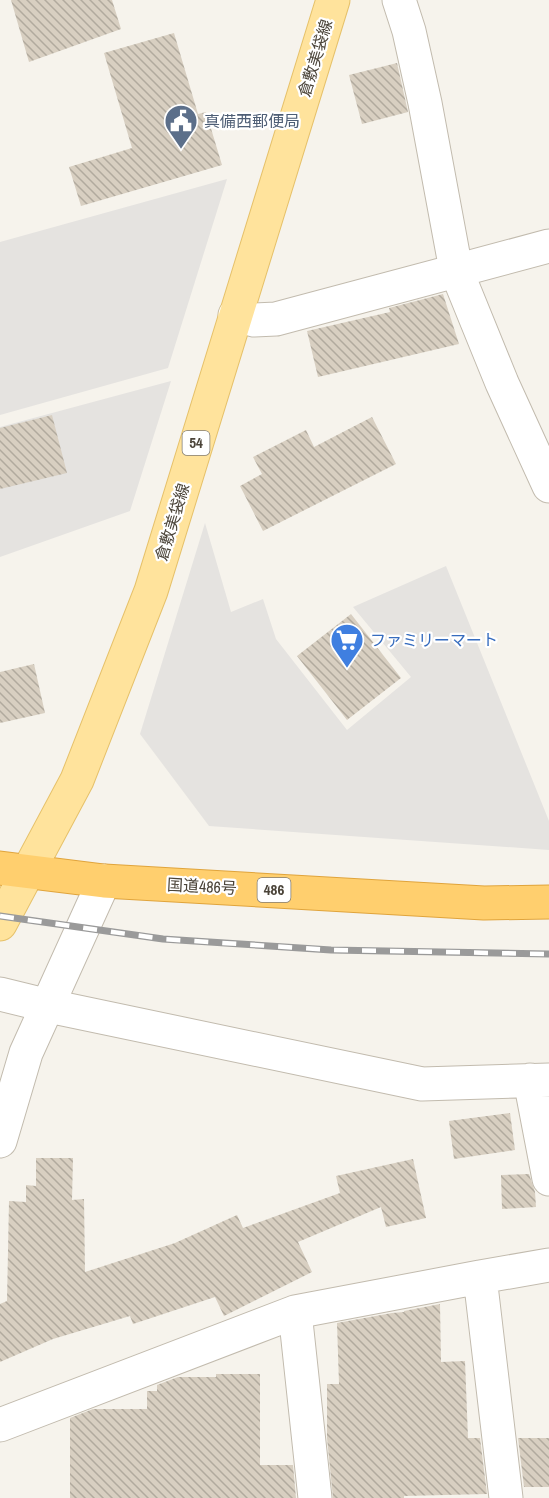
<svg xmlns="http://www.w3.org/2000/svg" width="549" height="1498" viewBox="0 0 549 1498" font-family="'Archivo Narrow','Noto Sans JP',sans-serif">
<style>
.parking{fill:#e5e3e0}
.building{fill:url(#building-back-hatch)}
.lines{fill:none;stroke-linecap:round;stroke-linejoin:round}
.minor-casing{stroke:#c2bbae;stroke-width:35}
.major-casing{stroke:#e6c16a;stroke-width:35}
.highway-casing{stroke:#e0a43c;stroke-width:35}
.minor{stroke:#fff;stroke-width:33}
.major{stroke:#ffe39c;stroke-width:33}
.highway{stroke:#ffcf6e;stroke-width:33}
.rail-casing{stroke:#9a9a9a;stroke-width:7}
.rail{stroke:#fff;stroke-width:4.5;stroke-dasharray:14;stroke-linecap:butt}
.labels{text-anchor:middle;stroke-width:4.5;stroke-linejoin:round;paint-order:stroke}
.shield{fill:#fff;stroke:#817c74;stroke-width:1.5}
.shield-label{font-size:15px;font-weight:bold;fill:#4b4439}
.street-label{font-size:16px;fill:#4b4439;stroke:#fff}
.service-label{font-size:16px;fill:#4e5e75;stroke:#fff;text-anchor:start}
.shop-label{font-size:16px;fill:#366cbe;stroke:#fff;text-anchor:start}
</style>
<defs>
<pattern id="building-back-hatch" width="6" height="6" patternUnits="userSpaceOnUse" patternTransform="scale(1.5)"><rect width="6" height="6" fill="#d8cfc1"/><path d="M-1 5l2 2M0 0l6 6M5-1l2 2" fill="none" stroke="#b1aa9e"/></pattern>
</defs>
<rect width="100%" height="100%" fill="#f6f3ec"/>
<path class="parking" d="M227 179 168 368 0 415V242Z
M171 381 130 511 0 557V427Z
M205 523 231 612 263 599 276 639 347 730 411 677 353 607 446 566 549 821V850L209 826 140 734Z"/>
<path class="building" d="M11 0H112L121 29 29 62Z
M174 33 198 114 206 112 222 165 81 206 69 167 132 148 104 53Z
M397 63 408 112 362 124 349 75Z
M443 294 459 344 318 377 307 331 390 312 389 308Z
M52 415 67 473 0 489V428Z
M372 417 396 464 263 531 240 486 262 474 253 457 306 430 314 447Z
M351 614 401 678 347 720 297 656Z
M34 664 45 713 0 723V672Z
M510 1113 515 1150 454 1159 449 1121Z
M36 1158H73L72 1200 84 1199 85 1272 175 1243 237 1215 243 1228 340 1193 336 1176 413 1159 426 1218 386 1227 381 1207 298 1242 312 1272 224 1316 215 1297 133 1324 130 1316 53 1339 0 1362V1304L7 1301 9 1201 26 1202V1185L36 1186Z
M529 1174 535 1192 536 1207 502 1209 501 1175Z
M440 1304 441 1362 465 1361 468 1438H480L487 1494 404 1496V1498H333L327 1438V1384H339L337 1323 392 1313 404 1312V1311Z
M216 1374H260V1465H293L296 1498H70V1418L93 1409H147V1391H157V1385L178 1377H216Z
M518 1438H549V1487H524Z"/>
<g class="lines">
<g class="minor-casing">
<path id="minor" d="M399 0 409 31 425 103 456 270 502 383 549 486
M235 315 254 320 276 319 549 246
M0 994 49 1006 422 1084 549 1080
M530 1080 549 1179
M0 1141 26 1053 104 881
M0 1425 295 1312
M315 1498 295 1312 480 1277
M506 1498 480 1277 549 1265"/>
</g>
<g class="major-casing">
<path id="major" d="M0 924 77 780 151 591 333 0"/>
</g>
<g class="highway-casing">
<path id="highway" d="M0 868 104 881 484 903 549 902"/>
</g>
<use href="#minor" class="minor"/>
<use href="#major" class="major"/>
<use href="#highway" class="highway"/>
<g class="rail-casing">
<path id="rail" d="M0 916 163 939 331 950 549 954"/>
</g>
<use href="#rail" class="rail"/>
</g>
<defs>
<g id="civic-pin" transform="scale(1.725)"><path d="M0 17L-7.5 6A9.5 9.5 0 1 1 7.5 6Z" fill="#5c6f8a" stroke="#fff"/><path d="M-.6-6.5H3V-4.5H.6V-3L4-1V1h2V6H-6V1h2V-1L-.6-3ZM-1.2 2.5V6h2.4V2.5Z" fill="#fff"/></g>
<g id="supermarket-pin" transform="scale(1.725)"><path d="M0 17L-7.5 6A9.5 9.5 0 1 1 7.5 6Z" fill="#3f7fe0" stroke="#fff"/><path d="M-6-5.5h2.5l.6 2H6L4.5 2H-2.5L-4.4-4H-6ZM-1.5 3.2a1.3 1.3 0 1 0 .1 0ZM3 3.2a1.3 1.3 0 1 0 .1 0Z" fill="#fff"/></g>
</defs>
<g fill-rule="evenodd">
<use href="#civic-pin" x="181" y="121"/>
<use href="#supermarket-pin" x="347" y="640"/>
</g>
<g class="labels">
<g class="shield">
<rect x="182.5" y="431" width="27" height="24" rx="4.5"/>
<rect x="257.5" y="878" width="33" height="24" rx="4.5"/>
</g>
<g class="shield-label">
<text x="196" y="448">54</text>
<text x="274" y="895">486</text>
</g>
<g class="street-label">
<text transform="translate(315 58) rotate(-73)" y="6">倉敷美袋線</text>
<text transform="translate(172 522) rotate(-73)" y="6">倉敷美袋線</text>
<text transform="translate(202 886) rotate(3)" y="6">国道486号</text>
</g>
<g class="service-label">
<text x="204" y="127">真備西郵便局</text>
</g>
<g class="shop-label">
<text x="370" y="646">ファミリーマート</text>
</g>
</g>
</svg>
